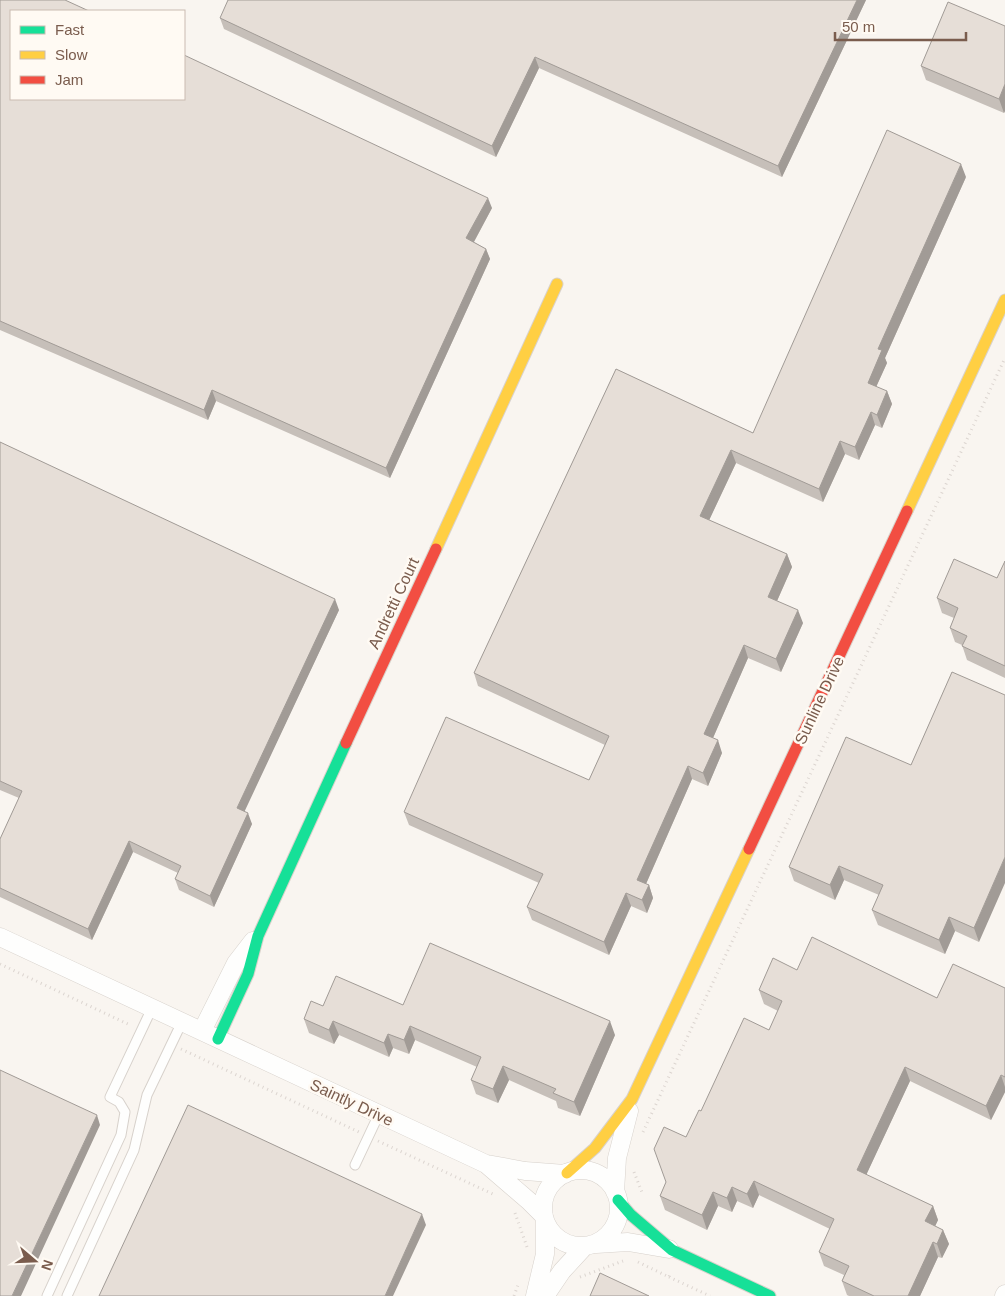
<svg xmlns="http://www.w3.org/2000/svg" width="1005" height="1296" viewBox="0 0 1005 1296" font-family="Helvetica,sans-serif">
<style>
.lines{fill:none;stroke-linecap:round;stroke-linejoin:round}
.lane-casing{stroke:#d7d1cb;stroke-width:11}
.street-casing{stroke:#d7d1cb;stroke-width:19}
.fast-casing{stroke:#d9d2cb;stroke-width:13}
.slow-casing{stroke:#d9d2cb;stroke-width:13}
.jam-casing{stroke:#d9d2cb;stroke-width:13}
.path{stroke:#dcd5d0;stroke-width:3;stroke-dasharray:1 4;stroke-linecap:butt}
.lane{stroke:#fefefd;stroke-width:9}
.street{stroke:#fefefd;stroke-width:18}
.fast{stroke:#16e098;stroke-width:11}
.slow{stroke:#ffcf43;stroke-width:11}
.jam{stroke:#f24e42;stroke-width:11}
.wall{fill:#c6bfb9}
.shaded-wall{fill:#a19b96}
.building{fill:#e6ded7;stroke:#a19b96}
.labels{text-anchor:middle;stroke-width:5;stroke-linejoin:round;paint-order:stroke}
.street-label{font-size:16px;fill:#7a5c4d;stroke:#fffaf3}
</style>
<rect width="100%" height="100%" fill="#f9f5f0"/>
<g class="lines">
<g class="lane-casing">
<path id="lane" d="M355 1165 379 1114
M47 1296 121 1135 125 1112 119 1102 110 1097 152 1008
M67 1296 134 1150 147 1095 182 1022"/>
</g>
<g class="street-casing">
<path id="street" d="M0 937 486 1164 529 1201 544 1216
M202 1031 236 963 253 941
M487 1164 525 1171 565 1174
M543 1208a38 38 0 1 1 76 0a38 38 0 1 1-76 0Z
M615 1192 617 1158 629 1111
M596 1244 628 1242 669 1249
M535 1296 545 1254V1221
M545 1296 562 1271 585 1246
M1004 1296 1005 1294"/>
</g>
<g class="fast-casing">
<path id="fast" d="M218 1039 248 974 258 936 346 743
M618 1200 631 1215 672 1250 770 1296"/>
</g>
<g class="slow-casing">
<path id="slow" d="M907 511 1005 300
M436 549 557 284
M567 1173 595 1148 632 1099 749 849"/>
</g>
<g class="jam-casing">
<path id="jam" d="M346 743 436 549
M749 849 907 511"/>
</g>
<path class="path" d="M0 964 130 1025
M181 1049 359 1132
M643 1132 1005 358
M378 1141 495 1195
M634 1172 643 1195
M515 1213 527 1247
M638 1262 669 1277 671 1272
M580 1277 623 1261
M669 1277 710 1296
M514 1296 518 1285"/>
<use href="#lane" class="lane"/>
<use href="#street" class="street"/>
<use href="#fast" class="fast"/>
<use href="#slow" class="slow"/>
<use href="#jam" class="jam"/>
</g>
<path class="wall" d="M0 0 492 208 474 242 486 249 490 259 390 478 216 401 208 420 0 330Z
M866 0 782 177 539 68 496 157 224 29 220 18Z
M1005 26V111L1004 113 926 80 921 66Z
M966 177 885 358 887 363 876 387 887 391 892 404 882 428 875 425 859 460 845 454 823 502 736 463 709 520 787 554 792 567 777 601 803 623 781 672 748 658 713 738 722 753 708 786 692 779 646 884 649 885 653 898 647 913 631 906 609 955 532 920 527 907 539 883 409 825 404 812 589 780 605 745 478 686 474 673 616 369 753 433Z
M0 442 339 610 244 811 252 824 214 907 179 890 175 879 178 873 133 852 92 940 0 897V839L19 798 0 790Z
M1005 561V678L967 660 962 645 955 642 950 628 954 618 942 613 937 598 997 578Z
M952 672 979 942 955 931 945 954 878 925 872 910 879 895 844 880 835 900 794 881 789 867 911 765Z
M797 970 937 998 1005 988V1092L991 1120 910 1081 866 1175 933 1206 938 1220 935 1226 943 1230 949 1244 942 1258 938 1257 920 1296H849L847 1295 842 1281 844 1275 824 1266 819 1252 830 1229 759 1195 753 1208 737 1201 732 1212 718 1206 707 1230 665 1210 660 1196 686 1137 701 1111 769 1030 778 1011 764 1004 759 990Z
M403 1005 615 1035 580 1116 558 1108 556 1101 509 1080 498 1103 476 1094 471 1080 477 1067 415 1040 409 1054 393 1048 389 1057 339 1035 334 1044 309 1033 304 1019 323 1006Z"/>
<path class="shaded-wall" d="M857 0H866L782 177 778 166Z
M535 57 539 68 496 157 492 146Z
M1005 84V111L1004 113 999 99Z
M961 164 966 177 885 358 887 363 872 396 868 383 878 349Z
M488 198 492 208 470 249 466 238Z
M486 249 490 259 390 478 386 468Z
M212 390 216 401 208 420 204 410Z
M887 391 892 404 882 428 877 415Z
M871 412 875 425 859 460 855 447Z
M840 441 845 454 823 502 819 489Z
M731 450 736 463 705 529 700 516Z
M787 554 792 567 773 610 768 597Z
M335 599 339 610 241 819 237 808Z
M798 610 803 623 781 672 776 659Z
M744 645 748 658 709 747 704 734Z
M718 740 722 753 708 786 703 773Z
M688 766 692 779 642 893 637 880Z
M248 813 252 824 214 907 210 896Z
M129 841 133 852 92 940 88 929Z
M1005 857V883L979 942 974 928Z
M839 866 844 880 835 900 830 885Z
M649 885 653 898 647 913 642 900Z
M626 893 631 906 609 955 604 942Z
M949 917 955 931 945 954 939 940Z
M333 1021 339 1035 334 1044 329 1030Z
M610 1021 615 1035 580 1116 574 1102Z
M410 1026 415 1040 409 1054 404 1040Z
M388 1034 393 1048 389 1057 384 1043Z
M503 1066 509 1080 498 1103 493 1089Z
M905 1067 910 1081 862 1184 857 1170Z
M1001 1075 1005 1087V1092L991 1120 986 1106Z
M97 1115 100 1125 21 1296H12Z
M754 1181 759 1195 753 1208 747 1194Z
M732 1187 737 1201 732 1212 727 1198Z
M713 1192 718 1206 707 1230 702 1215Z
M933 1206 938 1220 931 1235 925 1221Z
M422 1214 426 1225 393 1296H385Z
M943 1230 949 1244 942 1258 937 1244Z
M933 1242 938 1257 920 1296H908Z"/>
<path class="building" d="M0 0H65L89 11H11V99H184V55L488 198 466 238 486 249 386 468 212 390 204 410 0 321Z
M228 0H857L778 166 535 57 492 146 220 18Z
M948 2 1005 26V84L999 99 921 66Z
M887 130 961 164 878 349 882 350 868 383 887 391 877 415 871 412 855 447 840 441 819 489 731 450 700 516 787 554 768 597 798 610 776 659 744 645 704 734 718 740 703 773 688 766 637 880 649 885 642 900 626 893 604 942 527 907 543 874 404 812 446 717 589 780 609 736 474 673 616 369 753 433Z
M0 442 335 599 237 808 248 813 210 896 175 879 181 866 129 841 88 929 0 888V839L22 791 0 781Z
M954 559 997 578 1005 561V666L962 646 967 636 950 628 958 608 937 598Z
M952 672 1005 695V857L974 928 949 917 939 940 872 910 883 885 839 866 830 885 789 867 846 737 911 765Z
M812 937 937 998 953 964 1005 988V1077L1001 1075 986 1106 905 1067 857 1170 933 1206 925 1221 943 1230 937 1244 933 1242 908 1296H874L842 1281 849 1266 819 1252 834 1219 754 1181 747 1194 732 1187 727 1198 713 1192 702 1215 660 1196 666 1182 654 1149 664 1127 686 1137 699 1110 701 1111 744 1018 769 1030 782 1001 759 990 773 958 797 970Z
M430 943 610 1021 574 1102 553 1093 556 1089 503 1066 493 1089 471 1080 481 1057 410 1026 404 1040 388 1034 384 1043 333 1021 329 1030 304 1019 311 1001 323 1006 336 976 403 1005Z
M0 1070 97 1115 12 1296H0Z
M188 1105 422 1214 385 1296H99Z
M600 1273 649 1296H590Z"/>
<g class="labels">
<g class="street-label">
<text transform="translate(393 603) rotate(-65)" y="6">Andretti Court</text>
<text transform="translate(819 700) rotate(-65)" y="6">Sunline Drive</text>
<text transform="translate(352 1102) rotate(25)" y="6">Saintly Drive</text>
</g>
</g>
<rect x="10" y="10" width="175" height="90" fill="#fffaf3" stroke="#cabbb1"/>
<rect x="20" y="26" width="25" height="8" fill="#16e098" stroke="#cabbb1"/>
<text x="55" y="35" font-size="15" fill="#7a5c4d">Fast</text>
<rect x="20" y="51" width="25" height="8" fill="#ffcf43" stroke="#cabbb1"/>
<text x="55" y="60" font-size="15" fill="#7a5c4d">Slow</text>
<rect x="20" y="76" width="25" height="8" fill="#f24e42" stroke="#cabbb1"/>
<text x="55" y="85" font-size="15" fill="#7a5c4d">Jam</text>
<g transform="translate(35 1261) rotate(109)" stroke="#fffaf3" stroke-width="4" paint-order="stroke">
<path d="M0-4L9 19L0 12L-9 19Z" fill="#7a5c4d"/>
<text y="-8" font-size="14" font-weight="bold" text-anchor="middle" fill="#7a5c4d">N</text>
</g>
<path d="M835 32v8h131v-8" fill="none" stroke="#7a5c4d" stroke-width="2.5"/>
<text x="842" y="32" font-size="15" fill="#7a5c4d" stroke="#fffaf3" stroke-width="4" paint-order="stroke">50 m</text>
</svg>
